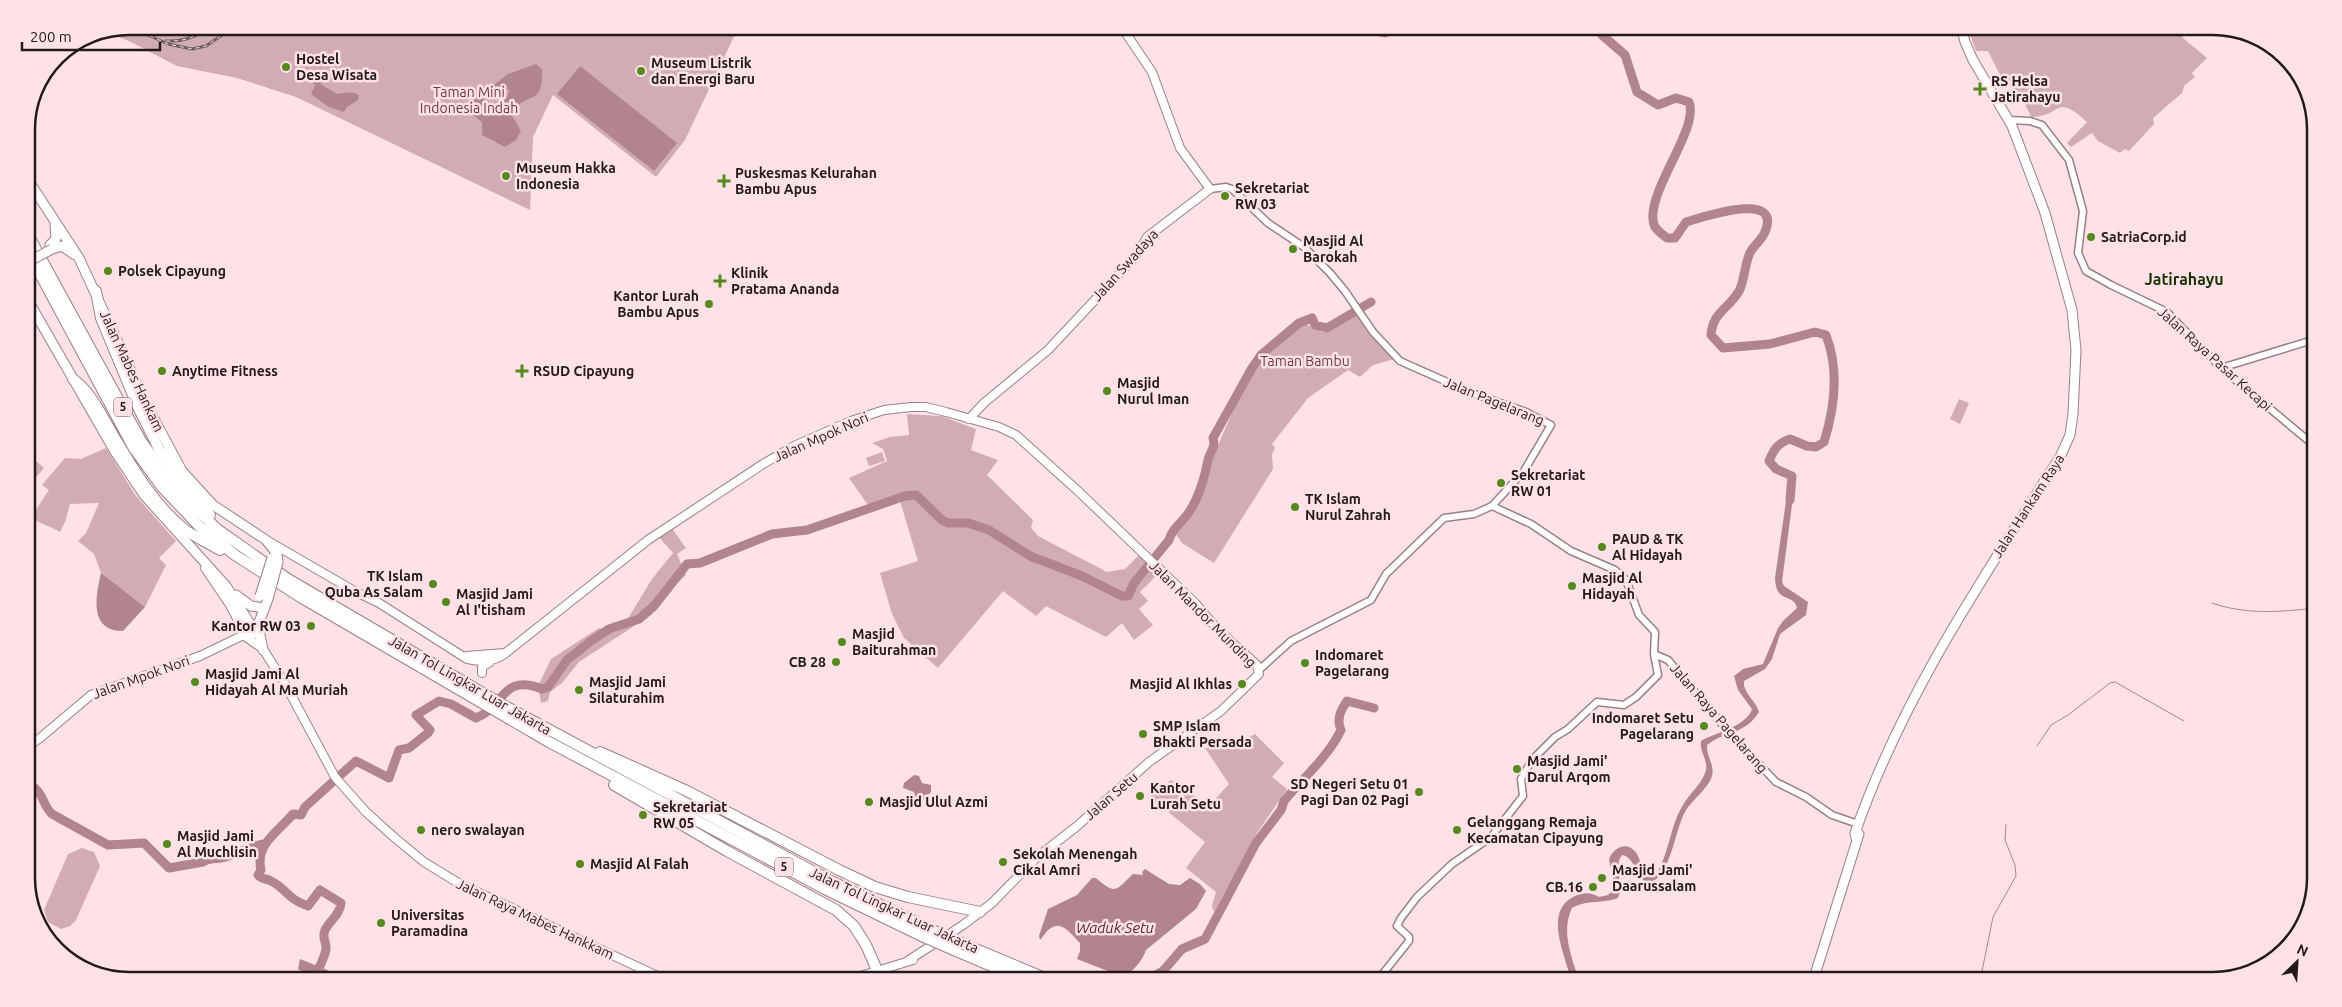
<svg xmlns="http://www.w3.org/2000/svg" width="2342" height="1007" viewBox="0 0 2342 1007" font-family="Ubuntu,sans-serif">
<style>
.green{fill:#d2acb3}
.water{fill:#b1848e}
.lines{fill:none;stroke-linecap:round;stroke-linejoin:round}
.stream{stroke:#b1848e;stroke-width:1}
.river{stroke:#b1848e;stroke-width:9}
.tertiary-casing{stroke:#9a8085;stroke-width:9}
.secondary-casing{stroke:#9a8085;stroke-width:10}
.primary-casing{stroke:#9a8085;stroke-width:11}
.motorway-casing{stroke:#9a8085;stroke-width:12}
.tertiary{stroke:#fff;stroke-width:6}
.secondary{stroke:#fff;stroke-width:8}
.primary{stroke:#fff;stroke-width:9}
.motorway{stroke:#fff;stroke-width:10}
.rail-casing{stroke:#705f62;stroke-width:3}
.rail{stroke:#ffe2e7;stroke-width:1;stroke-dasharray:4;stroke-linecap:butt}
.primary-bridge-casing{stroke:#9a8085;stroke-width:11;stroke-linecap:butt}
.motorway-bridge-casing{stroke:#9a8085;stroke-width:12;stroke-linecap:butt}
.primary-bridge{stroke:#fff;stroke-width:9}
.motorway-bridge{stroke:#fff;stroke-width:10}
.poi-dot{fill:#578920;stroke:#ffe2e7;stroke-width:2}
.labels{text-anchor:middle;stroke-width:5;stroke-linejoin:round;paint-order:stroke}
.shield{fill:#ffe2e7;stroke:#655558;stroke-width:1}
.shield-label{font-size:12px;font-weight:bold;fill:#23191b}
.poi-label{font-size:14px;font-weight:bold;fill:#23191b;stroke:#ffe2e7;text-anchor:start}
.park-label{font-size:14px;fill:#713545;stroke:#ffe2e7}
.street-label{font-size:14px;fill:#23191b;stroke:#ffe2e7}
.water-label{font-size:15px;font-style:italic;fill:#5f2536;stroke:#ffe2e7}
.quarter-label{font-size:16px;font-weight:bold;fill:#1b3200;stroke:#ffe2e7}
.rim{fill:none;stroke:#23191b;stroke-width:2.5}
</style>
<rect width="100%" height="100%" fill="#ffe2e7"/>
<path class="green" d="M129 26H739L685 140 656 177 553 95 533 137 530 210 296 97 237 78 177 66 131 42 104 31Z
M1967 26H2181L2183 38 2207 58 2192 73 2195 77 2184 86 2182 93 2153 118 2154 124 2129 151 2125 149 2120 153 2098 141 2092 133 2071 147 2067 143 2087 122C2055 92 2061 117 2031 117L2021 95 2002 79 1988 51H1976Z
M1356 310 1394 359 1373 365 1360 377 1348 370 1308 398 1272 444 1275 448 1272 454 1273 469 1214 563 1182 543 1175 533 1186 519 1239 397 1265 350 1303 323 1323 332Z
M1959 399 1969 403 1960 424 1950 419Z
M907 414 941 416 976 429 971 450 998 460 987 475 1033 520 1031 528 1038 536 1107 572 1125 569 1139 555 1158 574 1140 592 1148 601 1139 609 1153 625 1134 640 1122 623 1106 637 1046 606 1036 616 1003 591 938 668 904 638 892 614 880 573 918 561 900 501 870 508 849 478 887 461 883 449 872 443 890 437 909 435Z
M106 448 136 496 176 541 159 558 166 565 145 607 101 573 94 554 78 541 86 533 99 503 70 504 65 522 60 532C50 526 40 524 31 517L49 490 42 485 65 458 81 459Z
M26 452 44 468 33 481 26 476Z
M882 452 885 461 869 466 866 458Z
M671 527 686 548 677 554 686 575 675 585 651 615 579 662 562 683 550 692 548 701 541 703 538 686 551 659 599 628 605 630 627 620 652 579 673 553 658 536Z
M1255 734 1284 763 1272 777 1287 789 1257 833 1214 912 1212 906 1216 892 1186 868 1205 842 1150 797 1171 780 1209 806 1229 784 1205 748H1229Z
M82 848 94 852 100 866 76 920 70 926 61 929 48 922 44 910 68 854Z"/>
<path class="water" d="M536 64 542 69C544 109 524 90 511 114L521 131 516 140 505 147 482 135V122L472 114 468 107 470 100 477 93 483 96 484 107 499 103 508 95 509 90 504 88 484 91 478 89 495 84 508 74Z
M580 66 677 143 654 171 557 94Z
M314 76 322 85 337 94C345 93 351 91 359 95L358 100 347 107 344 112 329 107 311 94 315 86 312 79Z
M1788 487 1794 489 1782 582 1784 586 1808 602 1806 615 1780 634 1772 659 1765 669 1744 681C1743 694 1756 700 1759 712 1745 735 1726 730 1707 745 1706 756 1715 765 1712 776 1708 789 1693 799 1686 810 1674 830 1672 877 1647 884 1637 876 1634 857 1622 855 1613 866 1624 884 1618 898 1602 904 1588 899 1572 908 1561 931 1571 955 1578 978V981H1571C1566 956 1543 913 1573 897 1583 892 1590 892 1599 897L1608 895 1615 888 1609 859C1614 847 1628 840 1637 854 1640 860 1642 867 1645 873L1654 877C1670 855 1669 827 1683 805 1690 792 1702 785 1706 770 1708 760 1699 751 1701 741 1716 732 1746 727 1752 709L1738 690 1734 676 1743 669 1763 664 1778 628 1783 621 1797 608C1793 592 1776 605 1775 578Z
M101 573 145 607 123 631C88 631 96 595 101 573Z
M914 775 919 776 922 783 931 785V792L922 801 916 799 914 792 903 788 904 783Z
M1145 869 1169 884 1180 885 1190 878 1200 884 1206 891 1196 909 1146 950C1143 960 1132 973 1123 977L1077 959 1080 951V943C1072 936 1063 920 1051 928 1046 931 1044 936 1040 940L1039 936 1048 909 1077 895 1092 878H1096C1116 895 1115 891 1133 874L1143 875 1142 872Z
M300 959 332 972 329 981H319L298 969Z"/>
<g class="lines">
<path class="stream" d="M2212 603C2246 615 2280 612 2316 608
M2037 746 2051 725 2068 715 2110 683 2115 682 2184 721
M1980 981 1993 917 2016 876 2015 865 2005 840 2006 824"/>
<path class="river" d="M1356 26 1385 33 1394 26
M1596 26 1602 35 1625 55 1637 92 1658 105 1676 98 1689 102C1700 129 1644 194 1654 225 1656 230 1663 235 1667 238H1675L1686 222C1701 218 1783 189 1765 232 1761 241 1755 244 1751 251 1745 260 1745 280 1739 291 1729 309 1713 311 1711 335L1723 348 1770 344 1815 332 1826 335C1839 369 1835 407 1824 442L1816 447 1807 446 1790 439C1778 443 1774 449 1769 461L1776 469 1792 476 1790 500
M26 782C46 793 40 802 52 814L108 845 144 843 169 868 203 862
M205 861C210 858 215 859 221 858 236 855 249 846 264 844
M316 981C315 969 327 958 326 946 325 940 322 937 325 930 330 920 340 915 341 903L320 890 308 906C287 899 287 889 271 881 266 878 262 880 258 875L261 870C255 844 278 832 293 814L301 815 305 807 356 761 389 778 399 750 409 748 428 733 430 730 416 715 439 701 451 704 476 718C505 707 501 673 542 689L548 687 567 660 591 641 609 629 639 619 654 606 687 564 700 563 715 557 772 534 807 530 905 496 916 495 942 520 948 523H968L989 530 1030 556 1082 576 1122 596H1128L1134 583 1169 540C1172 529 1180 524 1187 515 1198 500 1205 477 1208 460 1210 451 1216 448 1213 438L1252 368 1261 355 1299 323 1312 318 1315 325 1327 328 1371 302
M1147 981 1164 970 1182 949 1205 939 1256 843 1281 810 1284 801C1304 777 1328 757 1341 730 1336 719 1341 710 1347 701L1374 708"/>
<g class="tertiary-casing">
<path id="tertiary" d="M2010 120 2030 121 2042 125 2069 160 2083 211 2078 253 2086 271 2111 285 2167 312 2221 368 2316 447
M1210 189 1226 187 1232 189 1268 223 1304 247 1330 273 1345 291 1373 332 1400 361 1472 393 1526 412 1551 425 1524 471 1492 506 1474 514 1444 518 1386 574 1371 600 1291 641 1259 670
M2221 368 2316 339
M1654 654 1668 660 1733 737 1776 782 1806 797 1832 815 1858 824
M1377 981 1409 941V937L1397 926 1401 918 1417 897 1452 864 1491 837 1523 796 1521 779 1532 760 1555 737 1568 729 1597 702 1624 705 1636 697 1658 675 1654 654 1655 632 1639 615 1626 580 1615 570 1571 551 1531 524 1492 506"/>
</g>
<g class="secondary-casing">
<path id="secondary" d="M969 419 984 403 1048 350 1136 256 1147 237 1210 189 1180 148 1152 72 1121 26
M268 541 356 592 379 603 467 659C478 662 493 662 503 655L648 540 763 464 794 446 851 421 884 410 911 407H926L946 412 999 427 1016 435 1078 491 1195 603 1219 631 1257 665 1259 674 1221 711 1149 762 1076 827 1036 858 992 903 963 925 909 960
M205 568 230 605 243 630
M243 635 262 648
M261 646 284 682 335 777 366 812 395 838 424 862 460 884 668 981
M467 656 505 653
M482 673V667L490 662
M26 742 33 743 40 738 91 695 200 656 254 630 255 634
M844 981 913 960"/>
</g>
<g class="primary-casing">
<path id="primary" d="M26 177 79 258 146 404 182 471 213 505 266 540 277 554 278 562
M50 245 56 239 55 223
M52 249 62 246 75 255
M26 297 114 450 144 495 226 586 254 630 258 625 268 599
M236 595 251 606 264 608
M258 625 263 650
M1856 838 1855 833C1902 697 1983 578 2060 457L2070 435 2073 414 2076 350 2072 310 2045 213 2012 126 1973 60 1965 42 1961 26
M1813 981 1859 834"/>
</g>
<g class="motorway-casing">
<path id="motorway" d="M26 231 141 441 172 485 217 529 288 579 505 706 831 881 928 928
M26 248 133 447 162 487 200 527 235 555 302 598 549 742 825 889 924 937
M96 291 101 318 138 407 159 449 180 479 210 515
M73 379C92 393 101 415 113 435 133 468 153 504 184 529 195 537 208 543 220 550
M600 752 687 791 839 870 875 887 908 897 980 912
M614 785 727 851 836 910 854 926 866 945 877 970
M966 945 1052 981
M956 951 1027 981"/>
</g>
<use href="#tertiary" class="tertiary"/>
<use href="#secondary" class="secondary"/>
<use href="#primary" class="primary"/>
<use href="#motorway" class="motorway"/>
<g class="rail-casing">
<path id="rail" d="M128 26 168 44 192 49 206 46 235 26
M166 41C183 42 197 37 210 26"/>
</g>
<use href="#rail" class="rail"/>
<g class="primary-bridge-casing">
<path id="primary-bridge" d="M26 263 52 249
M260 596 272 558
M268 599 278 562"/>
</g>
<g class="motorway-bridge-casing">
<path id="motorway-bridge" d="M928 928 966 945
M924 937 956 951"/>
</g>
<use href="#primary-bridge" class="primary-bridge"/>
<use href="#motorway-bridge" class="motorway-bridge"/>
</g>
<g class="poi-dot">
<circle cx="286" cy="67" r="5"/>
<circle cx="641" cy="71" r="5"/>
<path d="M1977.5 81.5h5v5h5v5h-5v5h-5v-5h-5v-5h5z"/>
<circle cx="506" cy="176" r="5"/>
<path d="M721.5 173.5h5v5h5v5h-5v5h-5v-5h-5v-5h5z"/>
<circle cx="1225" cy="196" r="5"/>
<circle cx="2091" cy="237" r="5"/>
<circle cx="1293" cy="249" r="5"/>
<circle cx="108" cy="271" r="5"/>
<path d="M717.5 273.5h5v5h5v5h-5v5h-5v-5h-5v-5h5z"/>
<circle cx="709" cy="304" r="5"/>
<circle cx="162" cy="371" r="5"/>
<path d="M519.5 363.5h5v5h5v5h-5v5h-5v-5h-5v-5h5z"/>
<circle cx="1107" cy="391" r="5"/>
<circle cx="1501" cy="483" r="5"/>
<circle cx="1295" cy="507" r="5"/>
<circle cx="1602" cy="547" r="5"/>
<circle cx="433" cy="584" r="5"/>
<circle cx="1572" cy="586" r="5"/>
<circle cx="446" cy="602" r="5"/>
<circle cx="311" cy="626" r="5"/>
<circle cx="842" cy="642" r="5"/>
<circle cx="836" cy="662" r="5"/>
<circle cx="1305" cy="663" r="5"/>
<circle cx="195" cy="682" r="5"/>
<circle cx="1242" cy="684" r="5"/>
<circle cx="579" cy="690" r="5"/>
<circle cx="1704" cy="726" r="5"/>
<circle cx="1143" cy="734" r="5"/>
<circle cx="1517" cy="769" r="5"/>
<circle cx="1419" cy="792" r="5"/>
<circle cx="1140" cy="796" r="5"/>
<circle cx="869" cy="802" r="5"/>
<circle cx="643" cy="815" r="5"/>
<circle cx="421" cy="830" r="5"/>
<circle cx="1457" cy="830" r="5"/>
<circle cx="167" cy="844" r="5"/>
<circle cx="1003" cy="862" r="5"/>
<circle cx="580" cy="864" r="5"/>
<circle cx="1602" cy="878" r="5"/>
<circle cx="1593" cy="887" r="5"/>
<circle cx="381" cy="923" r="5"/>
</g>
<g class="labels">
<g class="shield">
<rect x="114" y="397.5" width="18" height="19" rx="4"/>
<rect x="775" y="857.5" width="18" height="19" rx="4"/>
</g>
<g class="shield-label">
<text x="123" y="411">5</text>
<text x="784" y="871">5</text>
</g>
<g class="poi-label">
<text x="296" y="64">Hostel<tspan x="296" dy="16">Desa Wisata</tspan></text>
<text x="651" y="68">Museum Listrik<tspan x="651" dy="16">dan Energi Baru</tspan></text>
<text x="1991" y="86">RS Helsa<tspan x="1991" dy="16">Jatirahayu</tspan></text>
<text x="516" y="173">Museum Hakka<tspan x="516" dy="16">Indonesia</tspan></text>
<text x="735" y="178">Puskesmas Kelurahan<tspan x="735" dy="16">Bambu Apus</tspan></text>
<text x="1235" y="193">Sekretariat<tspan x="1235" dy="16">RW 03</tspan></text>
<text x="2101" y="242">SatriaCorp.id</text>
<text x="1303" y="246">Masjid Al<tspan x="1303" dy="16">Barokah</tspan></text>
<text x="118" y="276">Polsek Cipayung</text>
<text x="731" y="278">Klinik<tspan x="731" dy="16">Pratama Ananda</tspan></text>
<text x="699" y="301" text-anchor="end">Kantor Lurah<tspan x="699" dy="16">Bambu Apus</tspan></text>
<text x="172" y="376">Anytime Fitness</text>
<text x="533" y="376">RSUD Cipayung</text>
<text x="1117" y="388">Masjid<tspan x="1117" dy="16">Nurul Iman</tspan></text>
<text x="1511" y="480">Sekretariat<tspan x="1511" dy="16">RW 01</tspan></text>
<text x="1305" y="504">TK Islam<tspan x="1305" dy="16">Nurul Zahrah</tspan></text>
<text x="1612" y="544">PAUD &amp; TK<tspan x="1612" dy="16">Al Hidayah</tspan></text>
<text x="423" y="581" text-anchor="end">TK Islam<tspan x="423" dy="16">Quba As Salam</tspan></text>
<text x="1582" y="583">Masjid Al<tspan x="1582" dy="16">Hidayah</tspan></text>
<text x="456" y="599">Masjid Jami<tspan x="456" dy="16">Al I'tisham</tspan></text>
<text x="301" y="631" text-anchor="end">Kantor RW 03</text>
<text x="852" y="639">Masjid<tspan x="852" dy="16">Baiturahman</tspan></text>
<text x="1315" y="660">Indomaret<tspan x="1315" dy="16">Pagelarang</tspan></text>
<text x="826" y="667" text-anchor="end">CB 28</text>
<text x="205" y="679">Masjid Jami Al<tspan x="205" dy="16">Hidayah Al Ma Muriah</tspan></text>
<text x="589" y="687">Masjid Jami<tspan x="589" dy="16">Silaturahim</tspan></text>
<text x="1232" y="689" text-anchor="end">Masjid Al Ikhlas</text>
<text x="1694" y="723" text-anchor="end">Indomaret Setu<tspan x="1694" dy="16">Pagelarang</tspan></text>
<text x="1153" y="731">SMP Islam<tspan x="1153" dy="16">Bhakti Persada</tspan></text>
<text x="1527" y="766">Masjid Jami'<tspan x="1527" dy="16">Darul Arqom</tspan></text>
<text x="1409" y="789" text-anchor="end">SD Negeri Setu 01<tspan x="1409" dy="16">Pagi Dan 02 Pagi</tspan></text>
<text x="1150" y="793">Kantor<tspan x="1150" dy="16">Lurah Setu</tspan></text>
<text x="879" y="807">Masjid Ulul Azmi</text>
<text x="653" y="812">Sekretariat<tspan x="653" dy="16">RW 05</tspan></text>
<text x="1467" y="827">Gelanggang Remaja<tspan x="1467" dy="16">Kecamatan Cipayung</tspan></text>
<text x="431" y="835">nero swalayan</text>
<text x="177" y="841">Masjid Jami<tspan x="177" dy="16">Al Muchlisin</tspan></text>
<text x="1013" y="859">Sekolah Menengah<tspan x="1013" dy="16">Cikal Amri</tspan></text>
<text x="590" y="869">Masjid Al Falah</text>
<text x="1612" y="875">Masjid Jami'<tspan x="1612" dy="16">Daarussalam</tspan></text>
<text x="1583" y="892" text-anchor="end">CB.16</text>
<text x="391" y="920">Universitas<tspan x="391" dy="16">Paramadina</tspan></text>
</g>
<g class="park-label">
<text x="469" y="97">Taman Mini<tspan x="469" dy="16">Indonesia Indah</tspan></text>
<text x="1305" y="366">Taman Bambu</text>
</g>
<g class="street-label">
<text transform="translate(1125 265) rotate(-48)" y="5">Jalan Swadaya</text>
<text transform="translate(2215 359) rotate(42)" y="5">Jalan Raya Pasar Kecapi</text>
<text transform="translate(132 371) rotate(65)" y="5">Jalan Mabes Hankam</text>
<text transform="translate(1494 401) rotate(22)" y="5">Jalan Pagelarang</text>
<text transform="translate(821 437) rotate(-24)" y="5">Jalan Mpok Nori</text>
<text transform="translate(2028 506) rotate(-57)" y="5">Jalan Hankam Raya</text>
<text transform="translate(1203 614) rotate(45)" y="5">Jalan Mandor Munding</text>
<text transform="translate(141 677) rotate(-20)" y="5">Jalan Mpok Nori</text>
<text transform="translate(470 685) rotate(30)" y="5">Jalan Tol Lingkar Luar Jakarta</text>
<text transform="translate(1719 718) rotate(49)" y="5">Jalan Raya Pagelarang</text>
<text transform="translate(1111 796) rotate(-41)" y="5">Jalan Setu</text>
<text transform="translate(894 910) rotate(25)" y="5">Jalan Tol Lingkar Luar Jakarta</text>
<text transform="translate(535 919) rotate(25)" y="5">Jalan Raya Mabes Hankkam</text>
</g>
<g class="water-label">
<text x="1115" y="933">Waduk Setu</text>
</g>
<g class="quarter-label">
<text x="2184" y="285">Jatirahayu</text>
</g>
</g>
<path d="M0 0H2342V1007H0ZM129 35H2213A94 94 0 0 1 2307 129V878A94 94 0 0 1 2213 972H129A94 94 0 0 1 35 878V129A94 94 0 0 1 129 35Z" fill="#ffe2e7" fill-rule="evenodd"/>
<path class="rim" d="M129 35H2213A94 94 0 0 1 2307 129V878A94 94 0 0 1 2213 972H129A94 94 0 0 1 35 878V129A94 94 0 0 1 129 35Z"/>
<g transform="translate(2297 962) rotate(25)" stroke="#ffe2e7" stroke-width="4" paint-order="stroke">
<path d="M0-4L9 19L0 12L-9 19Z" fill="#23191b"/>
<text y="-8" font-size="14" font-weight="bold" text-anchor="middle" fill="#23191b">N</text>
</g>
<path d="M22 42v8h138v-8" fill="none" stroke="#23191b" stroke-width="2.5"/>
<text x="30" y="42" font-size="15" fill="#23191b" stroke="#ffe2e7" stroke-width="4" paint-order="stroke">200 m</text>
</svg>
